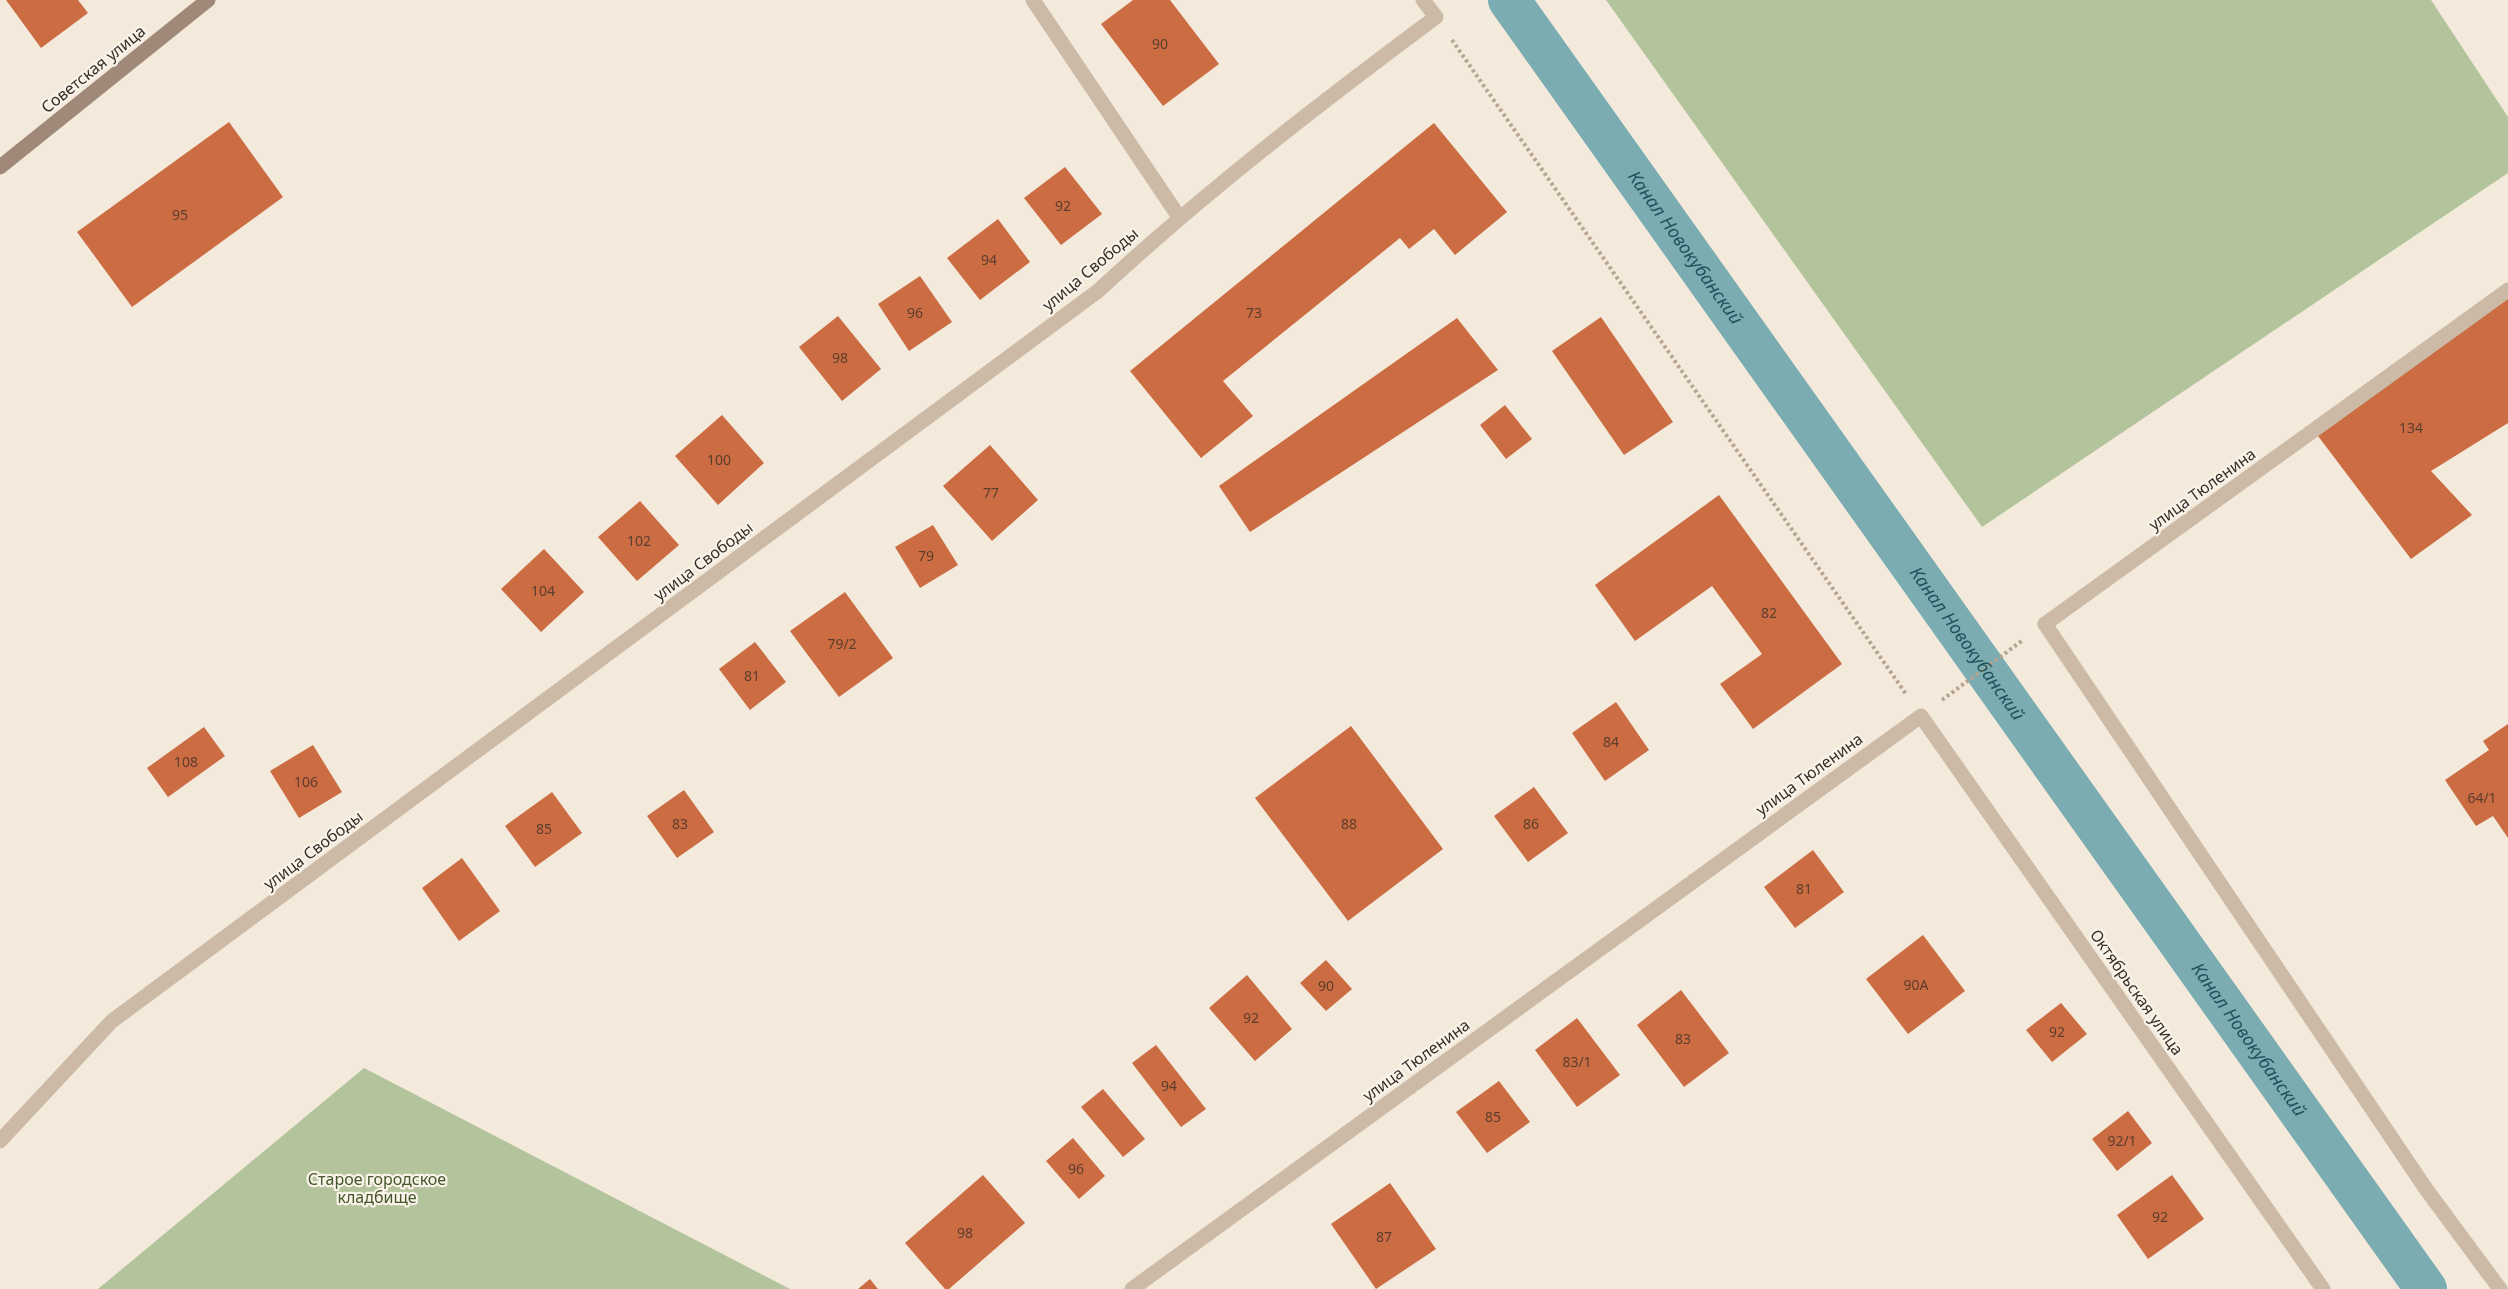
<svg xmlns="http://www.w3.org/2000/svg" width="2508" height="1289" viewBox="0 0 2508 1289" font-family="'Noto Sans',sans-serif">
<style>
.green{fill:#b3c39b}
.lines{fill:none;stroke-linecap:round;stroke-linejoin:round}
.canal{stroke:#7aacb1;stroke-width:42}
.building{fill:#cb6c42}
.path{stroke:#b8a491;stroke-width:4;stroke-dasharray:3 3;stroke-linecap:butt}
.service{stroke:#ccbaa7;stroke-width:15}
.minor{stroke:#ccbaa7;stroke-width:15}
.secondary{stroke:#a08978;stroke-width:15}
.labels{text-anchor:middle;stroke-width:4.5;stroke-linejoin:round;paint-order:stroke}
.number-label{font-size:14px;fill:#5d3e2e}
.street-label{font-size:16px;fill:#382e28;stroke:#faf3e9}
.park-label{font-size:16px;fill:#44572b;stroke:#faf3e9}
.water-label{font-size:18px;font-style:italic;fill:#1c535b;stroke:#faf3e9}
</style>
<rect width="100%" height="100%" fill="#f3eadc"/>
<path class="green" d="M1606 0H2431L2508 117V173L1982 527Z
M364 1068 790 1289H98Z"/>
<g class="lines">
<path class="canal" id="s1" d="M1509 0 2426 1289"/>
</g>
<path class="building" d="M6 0H78L88 13 41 48Z
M1133 0H1170L1219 64 1163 106 1101 24Z
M229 122 283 197 132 307 77 232Z
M1434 123 1507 212 1455 255 1434 229 1409 249 1400 238 1223 381 1253 416 1201 458 1130 371Z
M1065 167 1102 214 1061 245 1024 198Z
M998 219 1030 262 980 300 947 258Z
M920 276 952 322 909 351 878 304Z
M2508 298V423L2431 471 2472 515 2411 559 2315 432Z
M838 316 881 369 842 401 799 347Z
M1601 317 1673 422 1624 455 1552 351Z
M1457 318 1498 370 1250 532 1219 486Z
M1505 405 1532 439 1506 459 1480 425Z
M722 415 764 463 718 505 675 456Z
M990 445 1038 500 992 541 943 486Z
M1719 495 1842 664 1753 729 1720 684 1762 654 1712 586 1635 641 1595 585Z
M640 501 679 545 637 581 598 537Z
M933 525 958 565 920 588 895 547Z
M544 549 584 592 541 632 501 589Z
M845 592 893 658 839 697 790 631Z
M755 642 786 682 750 710 719 669Z
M1616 702 1649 750 1605 781 1572 733Z
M2508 724V838L2493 816 2476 826 2445 780 2489 750 2483 741Z
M1351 726 1443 849 1348 921 1255 798Z
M204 727 225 756 168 797 147 768Z
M313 745 342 792 299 818 270 771Z
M1534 787 1568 833 1528 862 1494 816Z
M684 790 714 832 677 858 647 816Z
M552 792 582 833 535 867 505 826Z
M1813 850 1844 892 1795 928 1764 887Z
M462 858 500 911 459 941 422 888Z
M1923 935 1965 991 1908 1034 1866 979Z
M1326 960 1352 989 1326 1011 1300 983Z
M1247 975 1292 1029 1255 1061 1209 1008Z
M1681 990 1729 1053 1684 1087 1637 1025Z
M2061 1003 2087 1034 2052 1062 2026 1030Z
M1577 1018 1620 1075 1577 1107 1535 1050Z
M1156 1045 1206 1109 1181 1127 1132 1063Z
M1499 1081 1530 1122 1487 1153 1456 1112Z
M1103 1089 1145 1139 1123 1157 1081 1107Z
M2128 1111 2152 1143 2117 1171 2092 1139Z
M1073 1138 1105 1176 1079 1199 1046 1161Z
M983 1175 1025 1223 949 1289H945L905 1243Z
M2172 1175 2204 1219 2148 1259 2117 1215Z
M1390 1183 1436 1249 1376 1289 1331 1224Z
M870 1279 878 1289H858Z"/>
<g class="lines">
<path class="path" d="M1452 40 1906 694
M1942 700 2023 640"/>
<path class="service" d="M1033 0 1179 217
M2045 624 2426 1189 2500 1289"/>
<path class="minor" d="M2045 624 2508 290
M0 1141 112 1021 1098 291C1205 192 1319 104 1436 17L1423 0
M1132 1289 1921 716 2323 1289"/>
<path class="secondary" d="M0 167 208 0"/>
</g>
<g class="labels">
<g class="number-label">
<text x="1160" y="49">90</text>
<text x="1063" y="211">92</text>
<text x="180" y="220">95</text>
<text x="989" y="265">94</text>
<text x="915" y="318">96</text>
<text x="1254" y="318">73</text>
<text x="840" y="363">98</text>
<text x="2411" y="433">134</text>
<text x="719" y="465">100</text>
<text x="991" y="498">77</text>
<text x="639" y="546">102</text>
<text x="926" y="561">79</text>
<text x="543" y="596">104</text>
<text x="1769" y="618">82</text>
<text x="842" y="649">79/2</text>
<text x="752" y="681">81</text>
<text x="1611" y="747">84</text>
<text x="186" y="767">108</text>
<text x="306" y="787">106</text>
<text x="2482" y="803">64/1</text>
<text x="680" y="829">83</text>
<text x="1349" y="829">88</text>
<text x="1531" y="829">86</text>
<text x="544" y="834">85</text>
<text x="1804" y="894">81</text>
<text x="1916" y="990">90А</text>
<text x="1326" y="991">90</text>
<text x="1251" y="1023">92</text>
<text x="2057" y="1037">92</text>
<text x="1683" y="1044">83</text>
<text x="1577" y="1067">83/1</text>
<text x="1169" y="1091">94</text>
<text x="1493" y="1122">85</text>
<text x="2122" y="1146">92/1</text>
<text x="1076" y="1174">96</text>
<text x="2160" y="1222">92</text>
<text x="965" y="1238">98</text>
<text x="1384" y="1242">87</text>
</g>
<g class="street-label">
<text transform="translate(93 69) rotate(-39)" y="6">Советская улица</text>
<text transform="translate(1090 269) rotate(-40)" y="6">улица Свободы</text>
<text transform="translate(2202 489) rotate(-36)" y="6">улица Тюленина</text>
<text transform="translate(703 561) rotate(-37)" y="6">улица Свободы</text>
<text transform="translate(1809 774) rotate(-36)" y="6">улица Тюленина</text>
<text transform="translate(313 850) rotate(-37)" y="6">улица Свободы</text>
<text transform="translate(2137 992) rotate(55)" y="6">Октябрьская улица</text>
<text transform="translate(1416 1060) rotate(-36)" y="6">улица Тюленина</text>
</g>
<g class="park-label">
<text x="377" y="1185">Старое городское<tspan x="377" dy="18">кладбище</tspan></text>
</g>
<g class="water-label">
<text dy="6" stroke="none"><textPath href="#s1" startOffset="304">Канал Новокубанский</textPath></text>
<text dy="6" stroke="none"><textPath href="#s1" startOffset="790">Канал Новокубанский</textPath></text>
<text dy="6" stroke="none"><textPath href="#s1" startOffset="1276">Канал Новокубанский</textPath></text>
</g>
</g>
</svg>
